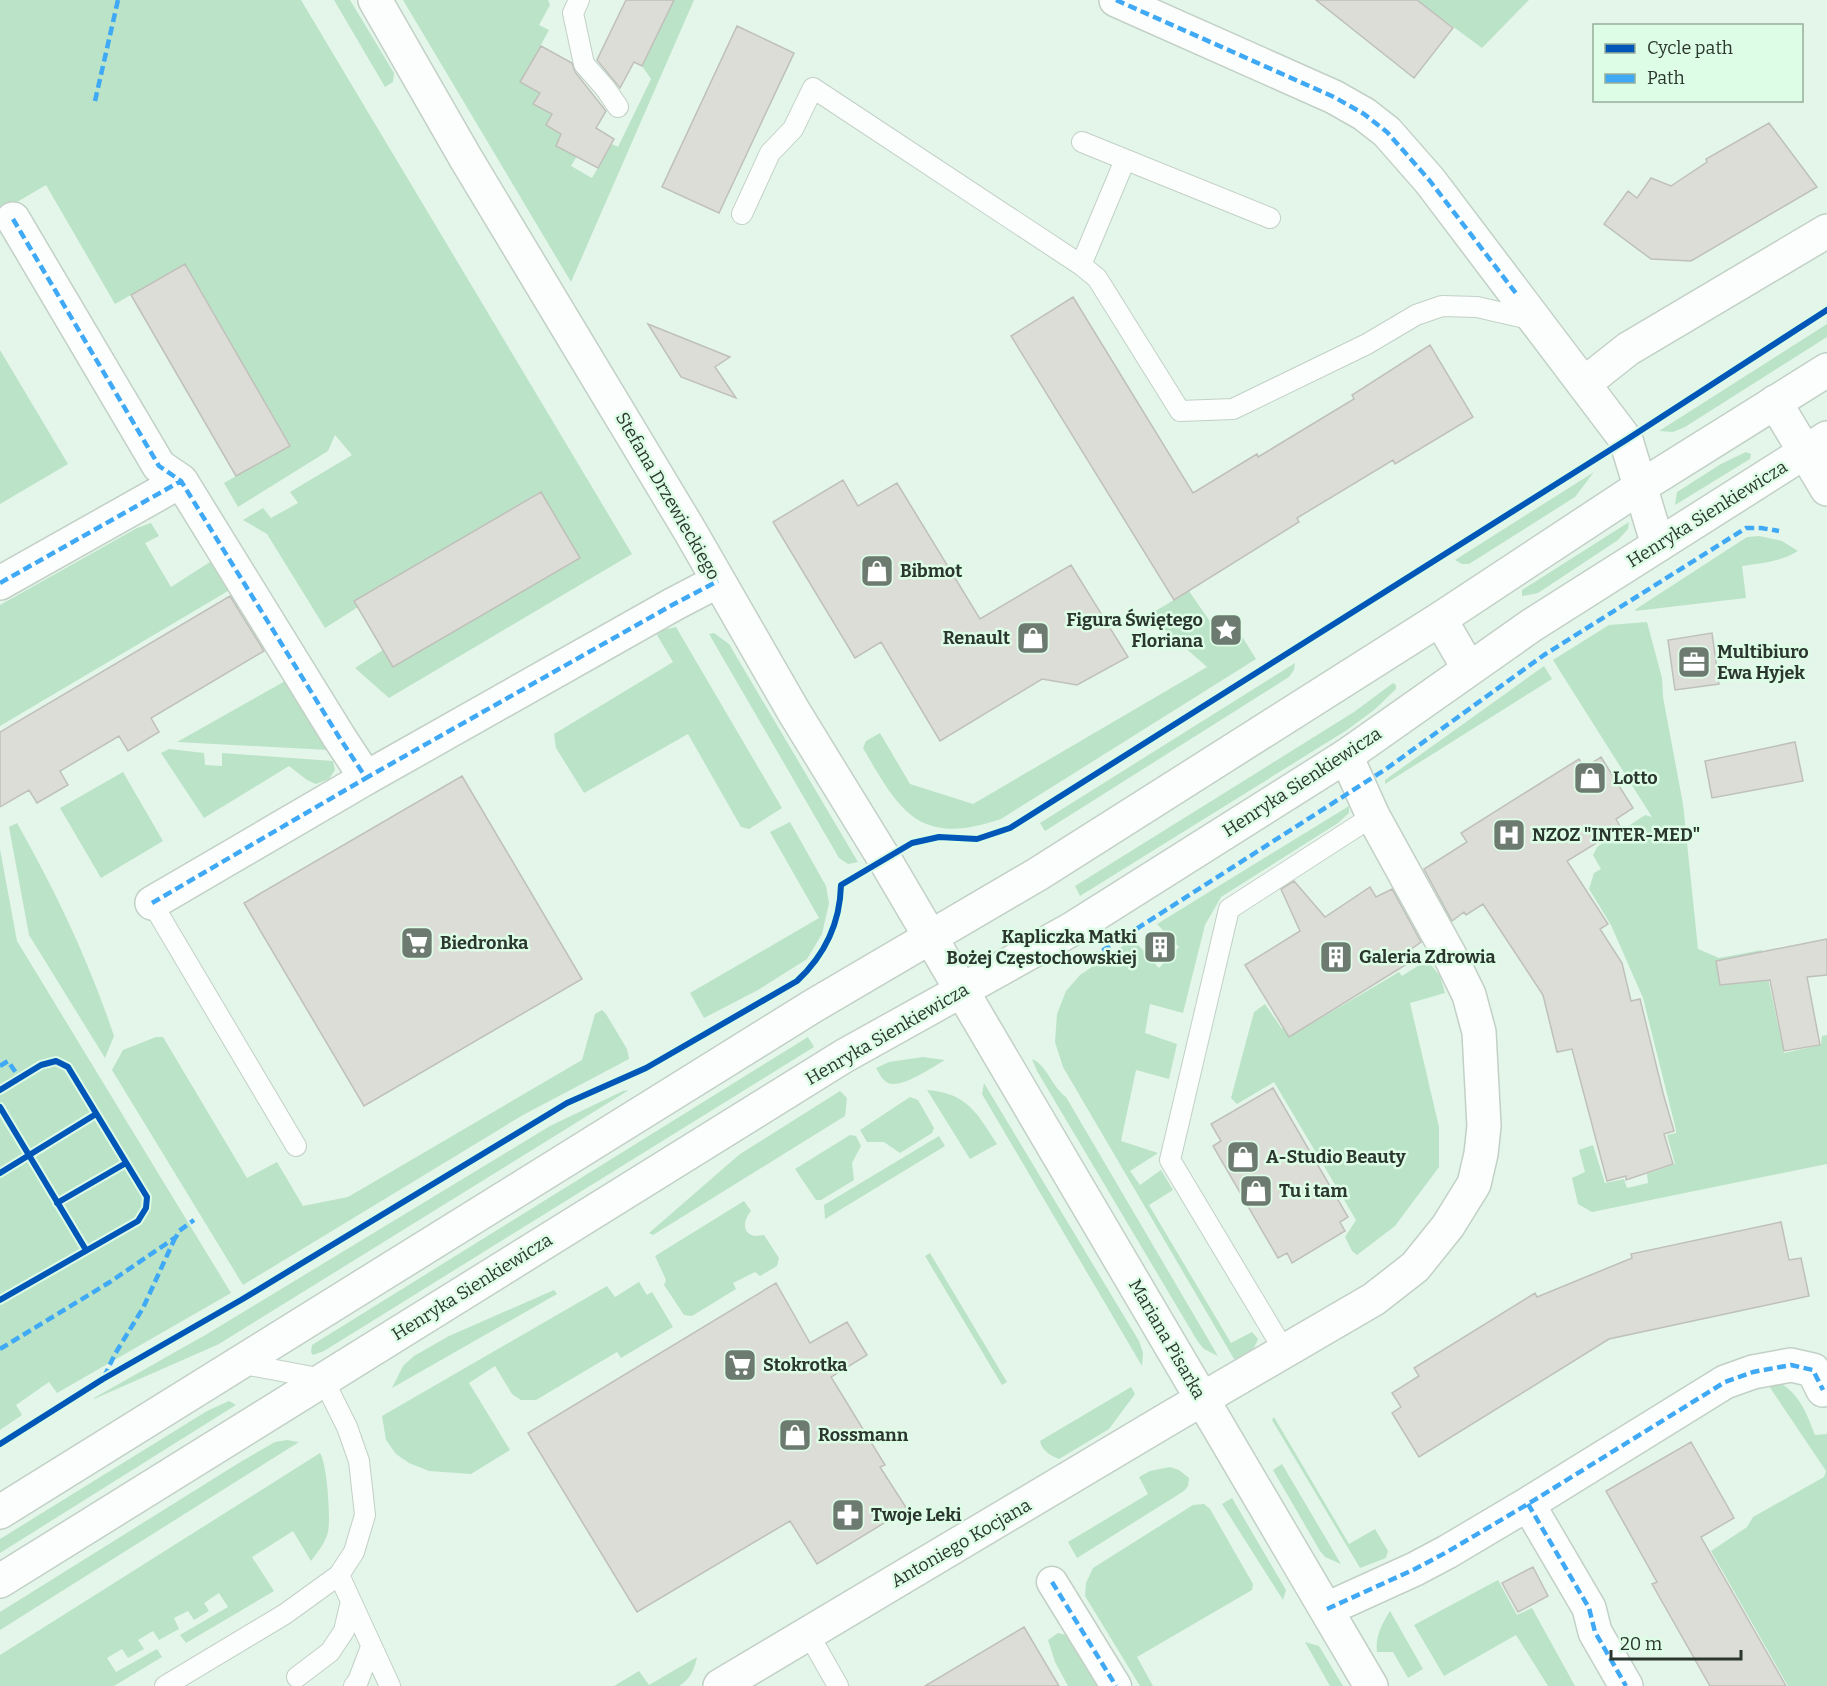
<svg xmlns="http://www.w3.org/2000/svg" width="1827" height="1686" viewBox="0 0 1827 1686" font-family="Bitter,serif">
<style>
.green{fill:#bbe3c7}
.building{fill:#dcddd6;stroke:#bfc0ba;stroke-width:1.5}
.lines{fill:none;stroke-linecap:round;stroke-linejoin:round}
.service-casing{stroke:#c2d0c6;stroke-width:22}
.pedestrian-casing{stroke:#c2d0c6;stroke-width:33}
.minor-casing{stroke:#c2d0c6;stroke-width:36}
.tertiary-casing{stroke:#c2d0c6;stroke-width:36}
.service{stroke:#fbfefc;stroke-width:20}
.pedestrian{stroke:#fbfefc;stroke-width:30}
.minor{stroke:#fbfefc;stroke-width:33}
.tertiary{stroke:#fbfefc;stroke-width:33}
.quiet{stroke:#3fa9f5;stroke-width:4.5;stroke-dasharray:9 4.5;stroke-linecap:butt}
.cycleway-casing{stroke:#ddfde6;stroke-width:10}
.cycleway{stroke:#0057b8;stroke-width:6}
.labels{text-anchor:middle;stroke-width:5;stroke-linejoin:round;paint-order:stroke}
.street-label{font-size:18px;fill:#2b372e;stroke:#ddfde6}
.poi-label{font-size:18px;font-weight:bold;fill:#2b372e;stroke:#ddfde6;text-anchor:start}
</style>
<rect width="100%" height="100%" fill="#e4f6ea"/>
<path class="green" d="M0 0H301L632 554 389 698 355 668 383 650 393 666 579 557 540 492 355 601 358 607 325 628 267 534 243 520 263 508 271 518 298 503 290 492 352 455 335 435 328 451 238 507 224 483 290 445 185 264 115 304 46 185 0 212Z
M334 0H350L394 73 393 82 385 87Z
M403 0H548L550 5 539 25 549 30 521 82 540 93 534 103 552 114 546 125 565 136 577 156 571 166 592 178 612 144 618 147 651 79 642 66 674 0H694L571 282Z
M1417 0H1529L1482 48Z
M1827 324V337L1685 427 1673 432 1659 431Z
M0 350 68 464 0 504Z
M1746 452 1751 454 1750 459 1675 505 1677 492 1721 464Z
M1594 472 1575 497 1469 564H1462L1455 560Z
M1629 522 1628 529 1618 540 1538 593 1522 596V590Z
M151 523 159 536 145 543 171 587 213 560 228 583V591L0 726V605L137 528Z
M1759 536 1782 541 1798 551C1780 562 1762 563 1742 566L1746 598 1635 611 1636 609 1747 537Z
M1189 591 1211 623 1228 614 1256 659 1001 819C919 847 900 812 863 748L866 741 880 733 910 784 973 804 1207 667 1165 630 1152 613Z
M1647 622 1662 678 1663 697 1683 804 1698 949 1719 958 1762 950 1784 1053 1821 1045 1822 1036 1827 1035V1164L1592 1212 1578 1204 1572 1178 1585 1172 1579 1150 1593 1145 1605 1183 1624 1179 1627 1188 1648 1183 1647 1174 1675 1164 1667 1135 1676 1133V1130L1643 998 1611 925 1589 889 1594 873 1601 869 1593 855 1597 847 1645 815 1652 817 1553 660 1609 625Z
M676 627 782 808 749 829 741 827 688 734 584 793 556 748 554 734 673 662 657 635 663 630Z
M714 633 729 644 858 862 848 864 839 858 709 634Z
M1295 663 1294 670 1289 677 1045 831 1040 823Z
M1544 666 1552 679 1385 784V780Z
M287 680 329 750 177 742Z
M1393 683 1396 685V689L1374 710 1347 730 1080 896 1075 886 1354 712Z
M169 749 204 753 205 765 222 766V753L333 761 335 770 329 779 316 784 307 780 289 766 204 818 161 753Z
M123 772 163 841 101 878 60 808Z
M1349 806V813L1338 823 1221 897 1205 925 1183 1013 1150 1004 1145 1033 1177 1044 1169 1079 1136 1070 1121 1141 1158 1153 1130 1171 1140 1185 1161 1170 1173 1190 1149 1205 1231 1343 1252 1332 1258 1339C1254 1350 1247 1358 1234 1359L1063 1067 1055 1042 1057 1014 1066 991 1080 975 1133 939 1159 968 1179 947 1157 924Z
M790 822 826 886 829 903 822 934 807 959 758 990 704 1018 690 993 819 918 770 832Z
M17 823C56 892 89 961 114 1036L105 1058 29 935 9 827Z
M0 849 17 941 231 1293 57 1393 49 1382 16 1405 22 1415 0 1430Z
M1427 960 1440 976 1445 993 1410 1003 1439 1127V1167L1395 1226 1357 1255 1352 1251 1345 1237 1356 1220 1274 1082 1237 1104 1231 1098 1254 1012 1265 1004 1282 1029 1298 1020 1304 1028 1399 972 1402 976Z
M602 1010 606 1014 627 1049 629 1059 523 1115 243 1285 112 1070 123 1050 156 1037H163L247 1178 277 1162 303 1206 348 1197 582 1060 595 1014Z
M808 1037 814 1047 324 1351 313 1355 311 1352 312 1345Z
M923 1057 945 1060C933 1067 901 1089 888 1083 882 1080 879 1073 876 1068L889 1062Z
M1032 1059C1047 1065 1052 1087 1066 1097L1218 1356 1204 1349 1198 1342 1037 1071Z
M984 1083 1139 1341 1143 1353 1142 1366 982 1094Z
M629 1090 219 1344 94 1399V1398L207 1334 550 1126 623 1091Z
M927 1090C967 1093 977 1113 997 1144L970 1159Z
M840 1091 847 1098 845 1116 653 1235 649 1233 740 1154Z
M910 1097 918 1100 934 1128 932 1133 900 1153 884 1142H867L860 1130Z
M850 1135 856 1136 861 1146 852 1163 854 1180 821 1200H816L795 1169Z
M939 1136 945 1146 825 1219 824 1205Z
M744 1201 751 1211C745 1218 740 1232 754 1236 757 1236 761 1235 764 1235L779 1258 777 1266 760 1276 755 1272 733 1283 736 1289 692 1316 684 1315 664 1285 666 1280 655 1256Z
M930 1253 1007 1382 1002 1385 925 1256Z
M639 1282 647 1295 652 1292 673 1327 621 1358 617 1352 536 1400H521L512 1394 495 1366 469 1383 510 1450 471 1474 429 1471 409 1463 396 1454 386 1440 382 1416 607 1286 615 1297Z
M554 1290 557 1294 392 1388 403 1366 414 1356 449 1336Z
M1774 1379C1799 1393 1805 1409 1815 1435L1827 1434V1686H1788L1711 1551 1747 1527 1753 1517 1824 1477 1826 1471 1765 1380Z
M1131 1387 1135 1394 1109 1429 1059 1459C1050 1455 1042 1451 1040 1441Z
M229 1401 236 1405 0 1553V1539L207 1411Z
M1274 1417 1349 1544 1375 1529 1388 1551 1386 1558 1360 1568 1272 1420Z
M287 1440 299 1442 0 1630V1612L242 1461 275 1442Z
M320 1453C327 1463 331 1519 328 1532 325 1543 318 1552 311 1561L293 1531 252 1557 274 1591 186 1643 180 1635 228 1607 219 1593 204 1603 209 1611 194 1620 188 1611 174 1618 179 1629 159 1640 153 1631 138 1640 144 1649 128 1658 122 1649 107 1658 116 1672 157 1649 162 1657 114 1686H0V1655Z
M1282 1464 1341 1564 1325 1557 1320 1551 1273 1470Z
M1170 1467 1179 1470 1189 1478 1188 1486 1184 1491 1077 1558 1068 1542 1148 1494 1139 1477 1150 1471Z
M1232 1498 1286 1590 1283 1600 1222 1504Z
M1204 1504 1210 1509 1253 1584 1252 1590 1137 1657 1153 1686H1140L1085 1596 1086 1583 1093 1568 1193 1505Z
M1498 1580 1517 1615 1532 1608 1575 1686H1548L1516 1635 1444 1676 1414 1625Z
M1390 1611 1423 1669 1408 1678 1393 1652H1377C1375 1636 1382 1624 1390 1611Z
M1058 1633 1066 1635 1097 1686H1068L1055 1662 1048 1640Z
M1305 1642 1319 1646 1343 1686H1330Z
M697 1657C695 1668 690 1680 679 1686H614L639 1671 649 1685Z"/>
<path class="building" d="M626 0H674L642 66 634 62 620 88 597 60Z
M1316 0H1417L1453 28 1414 78Z
M737 26 794 53 719 213 662 187Z
M541 46 572 63 575 72 606 111 596 128 614 139 598 168 556 146 561 134 546 125 552 114 533 104 540 93 520 82Z
M1769 123 1817 187 1691 261 1651 259 1604 224 1628 191 1637 198 1651 178 1671 186 1707 162 1706 159Z
M185 264 290 446 236 476 131 295Z
M1073 297 1193 493 1257 454 1258 457 1354 399 1352 395 1430 345 1473 417 1395 464 1393 460 1297 518 1299 522 1174 600 1011 336Z
M648 324 730 357 715 367 736 398 681 377Z
M843 480 858 506 897 483 980 619 1071 565 1128 657 1077 685 1042 679 940 741 881 642 855 658 773 522Z
M541 492 580 558 393 667 354 601Z
M230 596 264 651 151 718 159 732 128 751 119 736 60 771 68 785 37 803 29 790 0 807V732Z
M1712 633 1719 684 1675 690 1668 640Z
M1795 742 1803 781 1712 798 1705 761Z
M1601 757 1633 808 1616 819 1621 828 1567 861 1608 924 1600 929 1622 963 1631 1001 1640 999 1663 1093 1674 1131 1664 1134 1673 1164 1626 1180V1176L1607 1181 1572 1049 1557 1052 1543 995 1483 904 1466 915 1464 912 1452 921 1424 869 1467 842 1461 833 1579 759 1584 768Z
M462 776 582 979 364 1106 244 903Z
M1294 881 1325 917 1370 887 1376 897 1392 889 1421 942 1410 950 1415 959 1289 1037 1245 965 1300 931 1281 889Z
M1827 939V975L1807 977 1820 1045 1784 1051 1770 980 1720 985 1716 961Z
M1273 1088 1348 1217 1340 1222 1345 1231 1292 1263 1287 1253 1278 1258 1213 1146 1221 1141 1211 1124Z
M1781 1222 1789 1260 1801 1258 1809 1296 1609 1339 1419 1457 1392 1413 1401 1407 1392 1393 1419 1376 1414 1368 1535 1293 1537 1297 1632 1258 1631 1254Z
M776 1283 810 1343 847 1322 867 1355 831 1377 885 1465 880 1467 907 1509 817 1564 790 1521 637 1612 528 1433Z
M1691 1442 1734 1518 1701 1537 1786 1686H1710L1652 1584 1657 1582 1606 1491Z
M1533 1567 1548 1596 1518 1612 1502 1583Z
M1024 1627 1059 1686H925Z"/>
<g class="lines">
<g class="service-casing">
<path id="service" d="M579 0 573 13 584 64 605 88 618 107
M1082 142 1270 218
M742 214 770 153 793 129 813 88 1081 265 1097 278 1180 411 1233 409 1367 344 1416 315 1442 306 1477 307 1534 320
M1081 265 1125 160
M152 903 296 1146
M1285 1352 1170 1160 1229 909 1373 816
M339 1575 390 1686
M808 1633 838 1686
M297 1677 330 1652 344 1631 351 1601
M165 1686 285 1614 339 1575 354 1552 365 1515 359 1461 347 1427 323 1379 239 1363
M354 1686 358 1681 371 1647"/>
</g>
<g class="pedestrian-casing">
<path id="pedestrian" d="M1052 1582 1116 1686"/>
</g>
<g class="minor-casing">
<path id="minor" d="M375 0 465 157 690 531 794 712 885 860 1371 1686
M1116 0 1334 97 1364 114 1387 132 1430 181 1626 440 1658 545
M13 219 159 466 181 481 339 737 366 778 674 604 718 581
M1585 383 1628 349 1827 231
M1775 402 1827 489
M0 583 181 481
M152 903 366 778
M1528 1504 1589 1608 1595 1632 1626 1686
M1327 1609 1415 1569 1447 1552 1528 1504 1725 1382 1753 1372 1791 1365 1813 1370 1823 1390
M720 1686 1168 1419 1374 1299 1415 1267 1448 1226 1474 1184 1481 1154 1484 1126 1479 1032 1469 995 1449 954 1373 816 1346 756"/>
</g>
<g class="tertiary-casing">
<path id="tertiary" d="M1440 619 1469 669
M0 1512 813 1006 1038 874 1440 619 1640 487 1827 370
M0 1581 844 1056 1072 929 1346 756 1532 625 1827 438"/>
</g>
<use href="#service" class="service"/>
<use href="#pedestrian" class="pedestrian"/>
<use href="#minor" class="minor"/>
<use href="#tertiary" class="tertiary"/>
<path class="quiet" d="M1116 0 1334 97 1364 114 1387 132 1430 181 1518 296
M95 101 118 0
M13 219 159 466 181 481 339 737 366 778 674 604 718 581
M0 583 181 481
M152 903 366 778
M1091 958 1386 769 1544 655 1746 528H1761L1779 531
M0 1066 8 1061 20 1079
M0 1349 110 1282 176 1237 179 1231 194 1220
M104 1377 115 1354 143 1308 175 1238
M1528 1504 1589 1608 1595 1632 1626 1686
M1052 1582 1116 1686
M1327 1609 1415 1569 1447 1552 1528 1504 1725 1382 1753 1372 1791 1365 1813 1370 1823 1390"/>
<g class="cycleway-casing">
<path id="cycleway" d="M0 1090 41 1065 56 1061 68 1067 147 1197 146 1208 138 1221 0 1300
M0 1107 86 1250
M0 1173 96 1114
M57 1203 126 1163
M0 1444 103 1379 241 1300 567 1103 646 1068 797 981C826 954 840 923 841 885L912 843 939 837 977 839 1010 828 1626 440 1827 310"/>
</g>
<use href="#cycleway" class="cycleway"/>
</g>
<defs>
<g id="shop-square" transform="scale(1.725)"><rect x="-9" y="-9" width="18" height="18" rx="4" fill="#6c7a70" stroke="#ddfde6"/><path d="M-5-2.5h2.3a2.7 3.5 0 0 1 5.4 0H5L5.5 6h-11ZM-1.5-2.5h3a1.5 2.3 0 0 0-3 0Z" fill="#fff"/></g>
<g id="sight-square" transform="scale(1.725)"><rect x="-9" y="-9" width="18" height="18" rx="4" fill="#6c7a70" stroke="#ddfde6"/><path d="M0-6L1.8-2.2L6-1.7L2.9 1.2L3.7 5.4L0 3.3L-3.7 5.4L-2.9 1.2L-6-1.7L-1.8-2.2Z" fill="#fff"/></g>
<g id="office-square" transform="scale(1.725)"><rect x="-9" y="-9" width="18" height="18" rx="4" fill="#6c7a70" stroke="#ddfde6"/><path d="M-6-3h4V-5.5h4V-3h4V5H-6ZM-1-4.5V-3h2v-1.5ZM-6 0V1H6V0Z" fill="#fff"/></g>
<g id="hospital-square" transform="scale(1.725)"><rect x="-9" y="-9" width="18" height="18" rx="4" fill="#6c7a70" stroke="#ddfde6"/><path d="M-5-5h3v3.5h4V-5h3V5h-3V1.5h-4V5h-3Z" fill="#fff"/></g>
<g id="supermarket-square" transform="scale(1.725)"><rect x="-9" y="-9" width="18" height="18" rx="4" fill="#6c7a70" stroke="#ddfde6"/><path d="M-6-5.5h2.5l.6 2H6L4.5 2H-2.5L-4.4-4H-6ZM-1.5 3.2a1.3 1.3 0 1 0 .1 0ZM3 3.2a1.3 1.3 0 1 0 .1 0Z" fill="#fff"/></g>
<g id="building-square" transform="scale(1.725)"><rect x="-9" y="-9" width="18" height="18" rx="4" fill="#6c7a70" stroke="#ddfde6"/><path d="M-4-6H4V6H1V3H-1V6H-4ZM-2.5-4.3h1.7v1.8h-1.7ZM.8-4.3h1.7v1.8H.8ZM-2.5-1h1.7V.8h-1.7ZM.8-1h1.7V.8H.8Z" fill="#fff"/></g>
<g id="pharmacy-square" transform="scale(1.725)"><rect x="-9" y="-9" width="18" height="18" rx="4" fill="#6c7a70" stroke="#ddfde6"/><path d="M-2-6h4v4h4v4h-4v4h-4v-4h-4v-4h4Z" fill="#fff"/></g>
</defs>
<g fill-rule="evenodd">
<use href="#shop-square" x="877" y="571"/>
<use href="#sight-square" x="1226" y="630"/>
<use href="#shop-square" x="1033" y="638"/>
<use href="#office-square" x="1694" y="662"/>
<use href="#shop-square" x="1590" y="778"/>
<use href="#hospital-square" x="1509" y="835"/>
<use href="#supermarket-square" x="417" y="943"/>
<use href="#building-square" x="1160" y="947"/>
<use href="#building-square" x="1336" y="957"/>
<use href="#shop-square" x="1243" y="1157"/>
<use href="#shop-square" x="1256" y="1191"/>
<use href="#supermarket-square" x="740" y="1365"/>
<use href="#shop-square" x="795" y="1435"/>
<use href="#pharmacy-square" x="848" y="1515"/>
</g>
<g class="labels">
<g class="street-label">
<text transform="translate(668 496) rotate(60)" y="6">Stefana Drzewieckiego</text>
<text transform="translate(1707 514) rotate(-32)" y="6">Henryka Sienkiewicza</text>
<text transform="translate(1302 782) rotate(-33)" y="6">Henryka Sienkiewicza</text>
<text transform="translate(887 1034) rotate(-30)" y="6">Henryka Sienkiewicza</text>
<text transform="translate(472 1287) rotate(-32)" y="6">Henryka Sienkiewicza</text>
<text transform="translate(1167 1339) rotate(60)" y="6">Mariana Pisarka</text>
<text transform="translate(961 1543) rotate(-30)" y="6">Antoniego Kocjana</text>
</g>
<g class="poi-label">
<text x="900" y="577">Bibmot</text>
<text x="1203" y="626" text-anchor="end">Figura Świętego<tspan x="1203" dy="21">Floriana</tspan></text>
<text x="1010" y="644" text-anchor="end">Renault</text>
<text x="1717" y="658">Multibiuro<tspan x="1717" dy="21">Ewa Hyjek</tspan></text>
<text x="1613" y="784">Lotto</text>
<text x="1532" y="841">NZOZ "INTER-MED"</text>
<text x="1137" y="943" text-anchor="end">Kapliczka Matki<tspan x="1137" dy="21">Bożej Częstochowskiej</tspan></text>
<text x="440" y="949">Biedronka</text>
<text x="1359" y="963">Galeria Zdrowia</text>
<text x="1266" y="1163">A-Studio Beauty</text>
<text x="1279" y="1197">Tu i tam</text>
<text x="763" y="1371">Stokrotka</text>
<text x="818" y="1441">Rossmann</text>
<text x="871" y="1521">Twoje Leki</text>
</g>
</g>
<rect x="1593" y="24" width="210" height="78" fill="#ddfde6" stroke="#96ae9c" stroke-width="1.5"/>
<rect x="1605" y="44" width="30" height="9" fill="#0057b8" stroke="#96ae9c" stroke-width="1.5"/>
<text x="1647" y="54" font-size="18" fill="#2b372e">Cycle path</text>
<rect x="1605" y="74" width="30" height="9" fill="#3fa9f5" stroke="#96ae9c" stroke-width="1.5"/>
<text x="1647" y="84" font-size="18" fill="#2b372e">Path</text>
<path d="M1611 1650v9h130v-9" fill="none" stroke="#2b372e" stroke-width="3"/>
<text x="1620" y="1650" font-size="18" fill="#2b372e" stroke="#ddfde6" stroke-width="4.5" paint-order="stroke">20 m</text>
</svg>
